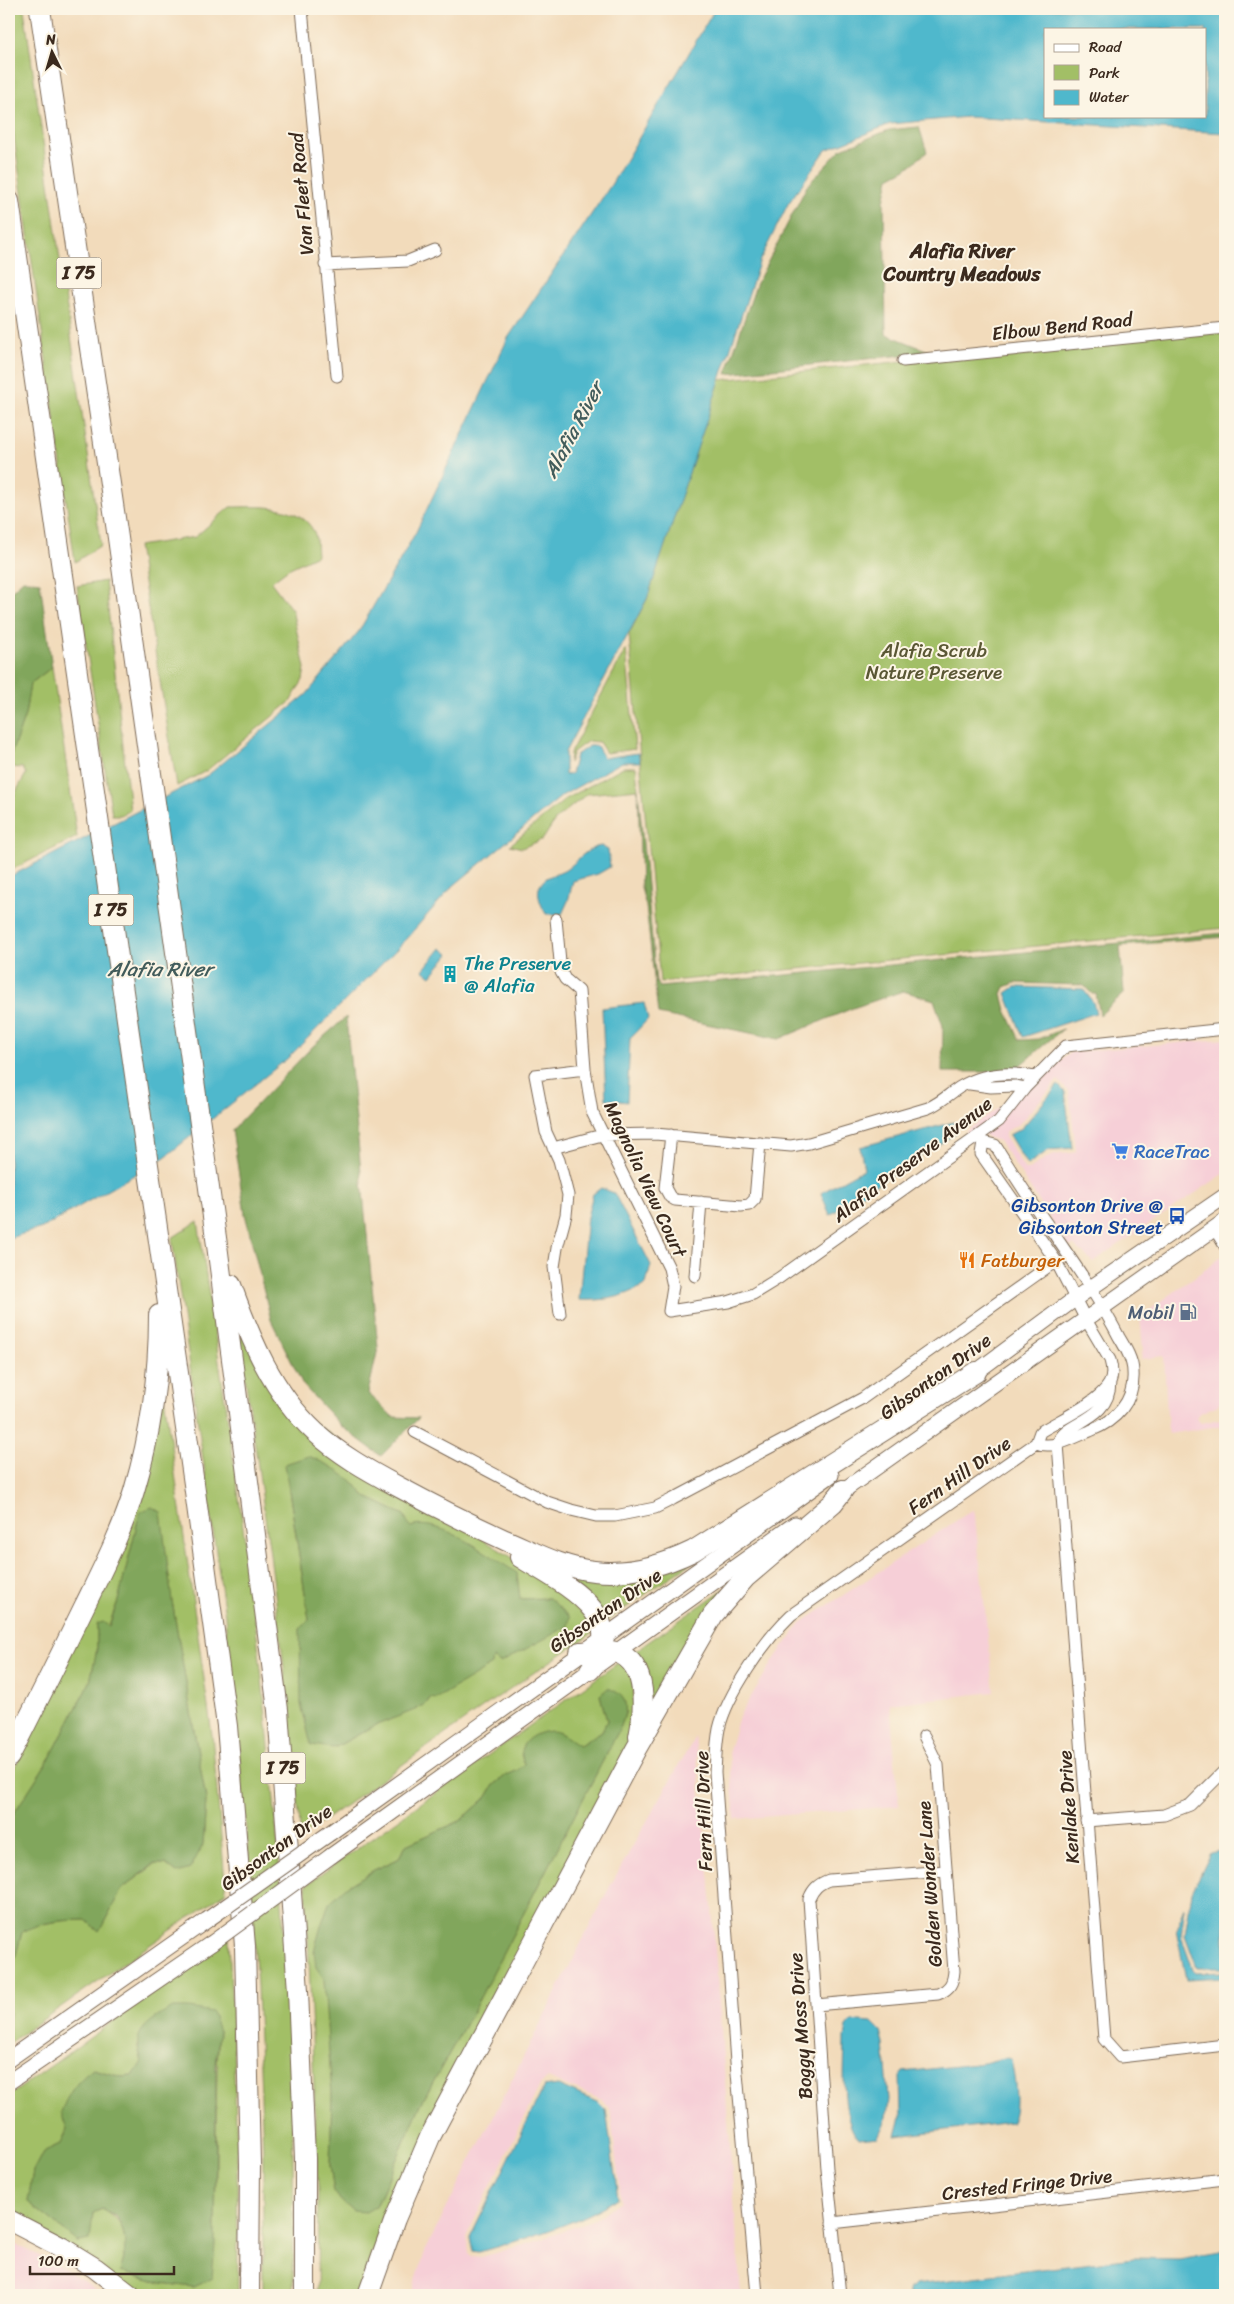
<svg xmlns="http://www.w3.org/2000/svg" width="1234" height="2304" viewBox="0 0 1234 2304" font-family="Sriracha,sans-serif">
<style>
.built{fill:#f6cfd7;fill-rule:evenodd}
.green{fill:#a2bf66;stroke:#6e7442;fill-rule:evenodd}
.forest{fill:#81a65b;stroke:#5e683c}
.water{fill:#4fb8cc;stroke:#457175;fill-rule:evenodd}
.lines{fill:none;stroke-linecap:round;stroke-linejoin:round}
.street-casing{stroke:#7b6855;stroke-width:13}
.secondary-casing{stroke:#7b6855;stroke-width:17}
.highway-casing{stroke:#7b6855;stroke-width:22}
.street{stroke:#fff;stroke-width:11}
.secondary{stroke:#fff;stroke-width:15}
.highway{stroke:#fff;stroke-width:20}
.secondary-bridge-casing{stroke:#7b6855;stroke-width:17;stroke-linecap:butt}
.secondary-bridge{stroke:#fff;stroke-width:15}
.labels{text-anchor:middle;stroke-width:4;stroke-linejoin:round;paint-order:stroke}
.shield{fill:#fcf5e5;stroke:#75675a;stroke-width:1}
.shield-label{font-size:18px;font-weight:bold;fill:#3b2a1e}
.street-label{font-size:19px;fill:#3b2a1e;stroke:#fcf5e5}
.park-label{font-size:19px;fill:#5a5734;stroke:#fcf5e5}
.culture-label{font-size:19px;fill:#0d838f;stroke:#fcf5e5;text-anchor:start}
.shop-label{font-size:19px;fill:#366cbe;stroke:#fcf5e5;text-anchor:start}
.transit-label{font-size:19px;fill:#164399;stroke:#fcf5e5;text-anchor:end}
.food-label{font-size:19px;fill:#c56008;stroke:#fcf5e5;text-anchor:start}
.service-label{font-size:19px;fill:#4e5e75;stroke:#fcf5e5;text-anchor:end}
.neighbourhood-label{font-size:20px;font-weight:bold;fill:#3b2a1e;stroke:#fcf5e5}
.water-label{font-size:20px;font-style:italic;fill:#425c5b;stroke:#fcf5e5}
</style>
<rect width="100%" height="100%" fill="#fcf5e5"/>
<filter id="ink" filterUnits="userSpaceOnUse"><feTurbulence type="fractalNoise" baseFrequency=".02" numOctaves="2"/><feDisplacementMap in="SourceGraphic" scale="10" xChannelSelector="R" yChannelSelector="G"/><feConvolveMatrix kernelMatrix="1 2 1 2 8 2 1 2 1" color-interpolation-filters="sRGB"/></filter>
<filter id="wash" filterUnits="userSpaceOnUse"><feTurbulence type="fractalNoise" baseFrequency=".0096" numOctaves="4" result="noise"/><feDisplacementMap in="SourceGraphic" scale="20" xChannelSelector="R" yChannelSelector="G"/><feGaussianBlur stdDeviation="1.12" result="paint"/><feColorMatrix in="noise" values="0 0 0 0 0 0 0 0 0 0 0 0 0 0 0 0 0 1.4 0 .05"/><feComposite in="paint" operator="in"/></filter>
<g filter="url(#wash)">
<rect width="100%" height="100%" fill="#f2dbbb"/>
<path class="built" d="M1225 1039V1173L1093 1262 1073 1245 1069 1247 999 1141 987 1137 979 1128 972 1135 979 1144 977 1149 965 1131 1039 1080 1071 1052ZM1058 1080 1069 1092 1076 1151 1072 1153 1051 1155 1029 1169 1025 1170 1005 1137V1132L1019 1124Z
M1223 1256 1225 1260V1393L1218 1405 1198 1414 1196 1419 1201 1423 1225 1418V1425L1168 1434 1164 1356 1141 1359 1143 1350 1140 1317Z
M974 1509 994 1692 890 1704 899 1806 735 1819 729 1751 739 1716 773 1661 801 1623Z
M695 1737 711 1895 741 2295H411L426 2249 610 1886ZM548 2078 600 2099 610 2108 621 2201 595 2219 543 2239 482 2257 471 2256 469 2254 467 2235 540 2085Z
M9 2241 56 2264 105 2295H9Z"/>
<path class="green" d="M9 9H24L101 545 75 562 9 102Z
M1225 328V928L660 982 629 634 647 599 720 380Z
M230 507C258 507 299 502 314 532 317 538 316 548 317 555L288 569 271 582 292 610 305 668 303 680 290 702 206 771 177 786 138 546 195 537Z
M105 581 130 810 121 815H112L77 586Z
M626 649 635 749 606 753 599 742 588 741 573 752 569 763 570 753Z
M52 667 77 837 9 871V804L26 774 23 768 9 767V760L25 715 30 684Z
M623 767H636L638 789 587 794 556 819 543 839 522 848 510 845 566 799Z
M198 1221C223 1389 250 1557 267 1726 286 1915 296 2106 293 2295H263V2150L257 1986 249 1860 225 1616 172 1238Z
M244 1333 288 1405 466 1529 568 1592 582 1604 594 1632 489 1703 301 1837C287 1669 264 1503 239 1336ZM309 1456 351 1480 366 1497 404 1515 410 1527 520 1599 549 1598 493 1658 430 1698 426 1704 374 1726 334 1748 300 1629 309 1619 285 1465Z
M163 1389 212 1735 226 1892 9 2043V1966L16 1955 22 1932C44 1921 63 1920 86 1920L99 1932 121 1890 155 1864H165L177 1873 203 1845 206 1800 172 1601 140 1512 118 1601 108 1627 97 1624V1649L90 1682 51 1756 9 1821V1778L65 1670Z
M691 1563 608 1620 563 1574Z
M724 1589 652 1719 634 1652Z
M622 1660 633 1674 635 1731 364 2295H317L318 2187 306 1885ZM600 1695 626 1711 621 1726 475 2007 421 2104 376 2206 341 2201 334 2191 330 2166 332 2094 324 1979 346 1887 374 1870 398 1859 406 1845 460 1821 486 1798 494 1785 505 1776 518 1770 524 1764 521 1754 559 1732 570 1741 580 1745 602 1731 607 1721Z
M229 1938 237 2148 238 2295H136L9 2212V2096ZM219 2031C213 2113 220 2196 211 2278L193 2287 161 2283 121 2272C127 2245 130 2224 102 2209L93 2213 89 2240 78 2242 28 2202 33 2171 43 2152 60 2144 93 2069 121 2077 133 2076 142 2062 137 2045Z"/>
<path class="forest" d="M919 127 927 152 906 169 889 178 884 201 886 334 931 352 726 374 756 285 807 186 841 149 889 130Z
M23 580 40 582 52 667 30 684 25 715 9 760V639L12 631 9 615V593Z
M638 789 656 982 660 987 1225 933V937L1120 946 1124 993 1100 1015 1096 994H1092L1083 985 1015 983 1005 987 1002 994 1006 1010 1020 1040 1039 1039 1063 1029 1012 1072H942L943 1026 934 1000 903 991 853 1008 779 1039 658 1014 646 906 641 888Z
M346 1017 378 1348 368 1393 393 1417 419 1418 381 1456 341 1426 303 1385 271 1320 245 1214 232 1130 312 1047Z
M309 1456 330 1466 351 1480 366 1497 404 1515 410 1527C440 1516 493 1558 517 1573L520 1599 549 1598 570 1617 568 1626 500 1663 493 1658 492 1665 436 1699 430 1698 426 1704 415 1710 374 1726 334 1748 311 1745 301 1704 300 1629 309 1619 285 1464Z
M152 1507 161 1512 172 1601 206 1800 203 1845 190 1869 177 1873 166 1864H154L121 1890 99 1932 86 1920C63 1920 44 1921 22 1932L16 1955 9 1966V1821L51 1756 90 1682 97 1649V1624L103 1622 109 1626 118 1601 140 1512Z
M608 1688C629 1696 628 1707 621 1726L475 2007 421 2104 376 2206 366 2212 353 2211 341 2201 334 2191 330 2166 332 2094 325 1997 324 1979 316 1967 314 1951 322 1923 329 1903 346 1887 374 1870 398 1859 406 1845 460 1821 486 1798 494 1785 505 1776 518 1770 524 1764C522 1758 520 1750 524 1744 531 1734 548 1728 560 1733 567 1736 572 1742 580 1745L602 1731 607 1721 600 1695Z
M173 2008H189L212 2012 219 2031 216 2066 215 2244 212 2278 193 2287 161 2283 120 2272C126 2255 128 2233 116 2217 113 2214 106 2212 102 2209L93 2213 90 2240 78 2242 28 2202 33 2171 43 2152 60 2144 67 2129 61 2112C68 2093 77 2081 93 2069L121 2077 133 2076 142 2062C141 2056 139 2052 138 2047 135 2027 159 2016 173 2008Z"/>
<path class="water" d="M715 9H1225V133L968 117 890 124 826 150 788 204 760 260 647 599 565 752V775L571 774 576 755 589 746H597L604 758 638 753 640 762H622L563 795 452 887 398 948 288 1058 165 1157 42 1228 9 1238V877L208 775 306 695 359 631 416 532 508 338 611 185ZM1045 29H1205V116H1045Z
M601 846 608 850 610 867 598 874 573 881 568 901 562 914H546C542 907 537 897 539 888 545 873 558 876 567 869 579 860 586 848 601 846Z
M441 948 449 954 431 976 423 970Z
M1015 987 1083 989 1093 1002 1096 1013 1023 1037 1006 993Z
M644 1003 648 1019 630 1038 627 1102 606 1099 602 1008Z
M1058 1085 1065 1092 1072 1148 1049 1150 1027 1165 1009 1135 1022 1128Z
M954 1122 955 1134 830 1215 821 1193 864 1169 860 1147Z
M601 1188 614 1193 651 1265 646 1284C624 1298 604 1301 579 1300L587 1217 593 1194Z
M1225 1850V1968H1197L1185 1935 1192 1892 1211 1853Z
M1185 1908 1181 1936 1193 1970 1196 1973 1225 1972V1977L1186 1979 1176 1930Z
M860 2021 872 2022 881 2031 884 2044 889 2099 887 2117 878 2137 859 2139C839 2117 845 2066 845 2037L847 2027 851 2022Z
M1007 2057 1011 2059C1014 2077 1020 2105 1012 2122L896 2136 901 2117 900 2076 903 2072 984 2063Z
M558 2085 599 2103 606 2110 618 2198C575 2225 527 2238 479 2252L473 2251 470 2238 544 2087Z
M1225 2251V2295H909V2289L916 2284 1134 2258 1179 2259Z"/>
</g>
<g filter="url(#ink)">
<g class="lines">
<g class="street-casing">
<path id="street" d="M302 9 337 376
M325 265 408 261 435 250
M903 361 1225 328
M556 919 561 972 565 979 579 991 585 1069 592 1112 669 1268 673 1286 669 1311 728 1302 753 1294 779 1278 999 1121 1025 1088 1066 1046 1225 1029
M970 1084 991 1087 1015 1086 1025 1088
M671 1135 665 1188 670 1197 675 1200 741 1206 749 1205 755 1199 760 1143
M980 1137 983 1142 995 1145C1014 1175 1033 1205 1054 1234 1077 1268 1100 1300 1119 1337 1125 1347 1133 1360 1133 1372 1135 1401 1116 1421 1090 1431 1073 1438 1053 1450 1036 1443
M553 1148 602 1135 655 1134 791 1146 809 1143 928 1108C940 1103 949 1094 960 1087 983 1073 1009 1071 1035 1077
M1214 1228 1225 1246
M695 1276 701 1202
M560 1314 554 1267 557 1248 566 1215 568 1195 559 1160 546 1132 535 1075 585 1069
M1110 1382C1110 1423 1062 1421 1058 1444L1104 2039 1120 2057 1225 2045
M415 1432 547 1502 571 1510 596 1516H615L655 1508 673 1499 863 1398 1056 1261
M1086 1821 1164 1815 1190 1805 1225 1770
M816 2005 938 1994C950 1989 953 1983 954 1971L938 1765 924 1736
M832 2223 1225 2179
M757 2295 736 2062 715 1772C716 1757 716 1744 719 1729 727 1694 765 1640 791 1615L1036 1443 1040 1432C1059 1420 1098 1403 1109 1384 1113 1377 1112 1367 1110 1360L1085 1318 1056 1261 981 1154 983 1142
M840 2295 827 2169 809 1899C813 1889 818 1884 829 1880L945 1871"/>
</g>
<g class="secondary-casing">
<path id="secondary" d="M968 1378 1076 1298 1225 1196
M834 1497 1225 1221
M330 1833 831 1475
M331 1856 795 1524
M9 2059 207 1920
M9 2082 212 1943"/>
</g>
<g class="highway-casing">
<path id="highway" d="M40 9 118 538 217 1245 278 1710 298 1991 305 2158V2295
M9 201 194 1484 227 1726 245 1946 250 2164 249 2295
M231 1285C250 1338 272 1392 315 1432 339 1454 367 1470 397 1486 432 1505 468 1523 505 1540 534 1552 563 1568 594 1571 629 1575 662 1566 693 1551L976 1372
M520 1557C559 1582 634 1615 590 1670
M580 1652C592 1651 607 1648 618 1653 649 1665 644 1712 639 1737
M9 1757C35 1707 60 1656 85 1605 103 1568 122 1531 134 1491 151 1434 159 1375 159 1315
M9 2220 61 2247 95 2268 130 2295
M368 2295 395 2219 430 2137 636 1749 713 1615 745 1578 833 1503 843 1490"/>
</g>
<use href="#street" class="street"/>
<use href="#secondary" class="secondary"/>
<use href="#highway" class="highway"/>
<g class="secondary-bridge-casing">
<path id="secondary-bridge" d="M207 1920 330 1833
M212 1943 331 1856"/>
</g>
<use href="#secondary-bridge" class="secondary-bridge"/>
</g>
</g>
<defs>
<g id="building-bare" transform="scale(1.35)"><path d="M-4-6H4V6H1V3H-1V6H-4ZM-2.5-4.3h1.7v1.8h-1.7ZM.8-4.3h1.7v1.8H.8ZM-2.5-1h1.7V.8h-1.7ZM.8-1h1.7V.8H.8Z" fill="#0f9aa8" stroke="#fcf5e5" stroke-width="2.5" paint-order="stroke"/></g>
<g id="supermarket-bare" transform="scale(1.35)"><path d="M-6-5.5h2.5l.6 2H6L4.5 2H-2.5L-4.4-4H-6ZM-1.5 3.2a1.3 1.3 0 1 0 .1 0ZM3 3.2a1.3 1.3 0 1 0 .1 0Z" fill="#3f7fe0" stroke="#fcf5e5" stroke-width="2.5" paint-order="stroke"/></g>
<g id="bus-bare" transform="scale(1.35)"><path d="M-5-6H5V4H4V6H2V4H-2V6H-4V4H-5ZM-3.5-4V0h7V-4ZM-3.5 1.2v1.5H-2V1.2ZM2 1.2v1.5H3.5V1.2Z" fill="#1a4fb4" stroke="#fcf5e5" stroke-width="2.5" paint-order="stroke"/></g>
<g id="restaurant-bare" transform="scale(1.35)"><path d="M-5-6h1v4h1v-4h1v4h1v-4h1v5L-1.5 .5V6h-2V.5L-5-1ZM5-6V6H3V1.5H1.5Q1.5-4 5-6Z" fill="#e8710a" stroke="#fcf5e5" stroke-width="2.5" paint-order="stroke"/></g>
<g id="fuel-bare" transform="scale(1.35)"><path d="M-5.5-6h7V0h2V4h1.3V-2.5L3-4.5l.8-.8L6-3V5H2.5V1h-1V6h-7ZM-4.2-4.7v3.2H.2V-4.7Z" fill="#5c6f8a" stroke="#fcf5e5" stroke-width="2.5" paint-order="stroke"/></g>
</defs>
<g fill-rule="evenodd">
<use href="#building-bare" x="450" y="974"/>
<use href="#supermarket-bare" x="1120" y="1151"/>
<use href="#bus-bare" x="1177" y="1216"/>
<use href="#restaurant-bare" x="967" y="1260"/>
<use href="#fuel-bare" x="1188" y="1312"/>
</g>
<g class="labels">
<g class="shield">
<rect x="56.5" y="257.5" width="45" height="31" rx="4"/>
<rect x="88.5" y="894.5" width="45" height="31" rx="4"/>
<rect x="260.5" y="1752.5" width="45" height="31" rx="4"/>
</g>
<g class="shield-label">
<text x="79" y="279">I 75</text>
<text x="111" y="916">I 75</text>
<text x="283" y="1774">I 75</text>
</g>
<g class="street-label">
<text transform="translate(301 194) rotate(-95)" y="7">Van Fleet Road</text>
<text transform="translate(1062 326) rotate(-6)" y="7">Elbow Bend Road</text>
<text transform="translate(912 1159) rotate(-37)" y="7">Alafia Preserve Avenue</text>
<text transform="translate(646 1179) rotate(65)" y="7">Magnolia View Court</text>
<text transform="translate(935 1376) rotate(-36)" y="7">Gibsonton Drive</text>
<text transform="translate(959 1475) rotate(-35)" y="7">Fern Hill Drive</text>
<text transform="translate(605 1610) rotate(-35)" y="7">Gibsonton Drive</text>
<text transform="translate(1068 1807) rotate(-94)" y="7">Kenlake Drive</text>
<text transform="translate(703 1811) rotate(-92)" y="7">Fern Hill Drive</text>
<text transform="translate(276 1847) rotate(-36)" y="7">Gibsonton Drive</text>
<text transform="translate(929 1884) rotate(-94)" y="7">Golden Wonder Lane</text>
<text transform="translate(800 2026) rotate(-94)" y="7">Boggy Moss Drive</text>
<text transform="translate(1027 2184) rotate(-6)" y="7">Crested Fringe Drive</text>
</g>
<g class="park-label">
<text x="934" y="657">Alafia Scrub<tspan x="934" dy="22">Nature Preserve</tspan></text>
</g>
<g class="culture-label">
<text x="464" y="970">The Preserve<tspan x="464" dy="22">@ Alafia</tspan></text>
</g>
<g class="shop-label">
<text x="1134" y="1158">RaceTrac</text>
</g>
<g class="transit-label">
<text x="1163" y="1212">Gibsonton Drive @<tspan x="1163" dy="22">Gibsonton Street</tspan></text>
</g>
<g class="food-label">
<text x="981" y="1267">Fatburger</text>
</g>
<g class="service-label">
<text x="1174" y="1319">Mobil</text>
</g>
<g class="neighbourhood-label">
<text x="962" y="258">Alafia River<tspan x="962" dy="23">Country Meadows</tspan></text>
</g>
<g class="water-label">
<text transform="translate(573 430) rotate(-62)" y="7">Alafia River</text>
<text x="160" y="976">Alafia River</text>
</g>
</g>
<rect width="1234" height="2304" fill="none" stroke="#fcf5e5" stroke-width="30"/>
<rect x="1044" y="28" width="162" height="90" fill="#fcf5e5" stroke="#afa495"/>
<rect x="1054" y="44" width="25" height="8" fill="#ffffff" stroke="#afa495"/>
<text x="1089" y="52" font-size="15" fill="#3b2a1e">Road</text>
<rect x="1054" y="65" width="25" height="15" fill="#a2bf66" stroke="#afa495"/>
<text x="1089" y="78" font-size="15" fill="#3b2a1e">Park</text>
<rect x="1054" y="90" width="25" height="15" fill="#4fb8cc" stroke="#afa495"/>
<text x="1089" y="102" font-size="15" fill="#3b2a1e">Water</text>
<g transform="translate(52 52) rotate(355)" stroke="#fcf5e5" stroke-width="4" paint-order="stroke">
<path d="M0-4L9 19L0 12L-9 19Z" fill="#3b2a1e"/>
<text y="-8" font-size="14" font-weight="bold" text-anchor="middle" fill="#3b2a1e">N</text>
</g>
<path d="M30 2266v8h144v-8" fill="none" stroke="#3b2a1e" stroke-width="2.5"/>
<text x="38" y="2266" font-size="15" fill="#3b2a1e" stroke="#fcf5e5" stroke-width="4" paint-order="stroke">100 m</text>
</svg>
